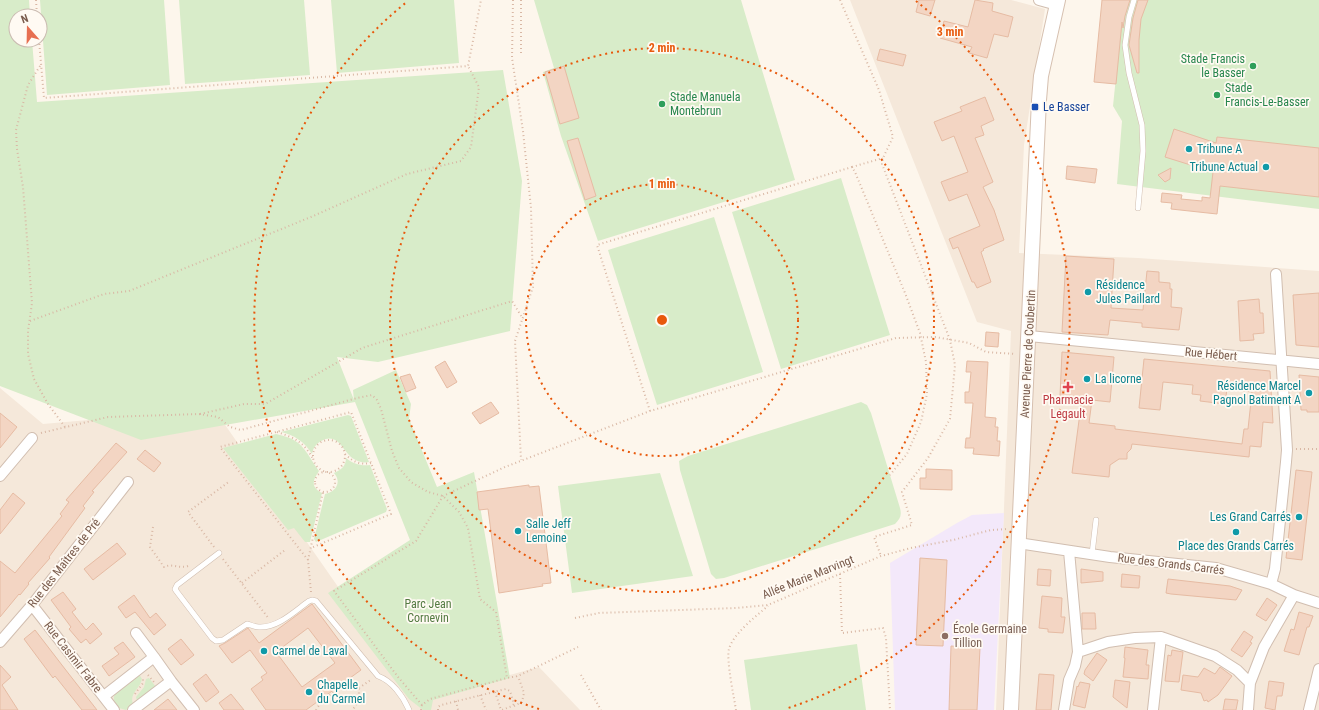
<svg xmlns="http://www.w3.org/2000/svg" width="1319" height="710" viewBox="0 0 1319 710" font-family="'Roboto Condensed',sans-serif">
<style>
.residential{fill:#f5e8da}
.education{fill:#f3e8fa}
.green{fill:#d8ecc9}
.building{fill:#f3d5c3;stroke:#e6bba3;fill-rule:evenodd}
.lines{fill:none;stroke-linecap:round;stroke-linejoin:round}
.lane-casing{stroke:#d1beb0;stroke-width:6}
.street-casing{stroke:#d1beb0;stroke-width:12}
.secondary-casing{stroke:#d6c0b0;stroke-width:16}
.path{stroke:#d9b8a5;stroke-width:2;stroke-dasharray:1 3;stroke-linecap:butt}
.lane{stroke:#fff;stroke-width:5}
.street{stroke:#fff;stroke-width:10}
.secondary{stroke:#fff;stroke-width:14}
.ring{fill:none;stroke:#e8590c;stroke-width:2;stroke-dasharray:2 4}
.leisure-dot{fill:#2e9e5b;stroke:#fffaf3;stroke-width:1.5}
.transit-dot{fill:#1a4fb4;stroke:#fffaf3;stroke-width:1.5}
.culture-dot{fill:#0f9aa8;stroke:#fffaf3;stroke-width:1.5}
.health-dot{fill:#e0444e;stroke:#fffaf3;stroke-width:1.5}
.education-dot{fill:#8d6e63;stroke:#fffaf3;stroke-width:1.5}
.labels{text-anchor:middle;stroke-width:3.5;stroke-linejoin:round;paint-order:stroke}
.leisure-label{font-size:12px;fill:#27864d;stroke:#fffaf3;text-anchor:start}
.transit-label{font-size:12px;fill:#164399;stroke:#fffaf3;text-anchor:start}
.culture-label{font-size:12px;fill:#0d838f;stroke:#fffaf3;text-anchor:start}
.street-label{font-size:12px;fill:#7a5c4d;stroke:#fffaf3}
.health-label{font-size:12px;fill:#be3a42;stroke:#fffaf3}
.park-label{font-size:12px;fill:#537a41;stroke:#fffaf3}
.education-label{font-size:12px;fill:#785e54;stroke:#fffaf3;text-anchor:start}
.centre{fill:#e8590c;stroke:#fffaf3;stroke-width:2}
.ring-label{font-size:12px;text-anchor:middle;font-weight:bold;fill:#e8590c;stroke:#fffaf3;stroke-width:3.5;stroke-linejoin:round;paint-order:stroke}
</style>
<rect width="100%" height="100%" fill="#fdf6ec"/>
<path class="residential" d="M850 0H1011L1045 9 1024 145 1019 253 1138 258 1319 271V710H996L1011 331 977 322Z
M0 388 43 424 214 409 417 700 539 667 580 710H0Z"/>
<path class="education" d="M1004 513 994 710H895L890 563 957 523 972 515Z"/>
<path class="green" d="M0 0H29L30 16H16V40H32L37 102 503 70 522 181 510 331 378 362 337 357 354 400 353 390 396 370 411 404 409 419 437 487 474 472 510 678 433 700 431 710H423L409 699 328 593 410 540 355 402 141 440 0 386Z
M40 0H164L170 85 47 95Z
M179 0H304L310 75 185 84Z
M331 0H454L459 63 337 73Z
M534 0H741L795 180 598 241 561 136 543 72 554 68Z
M1124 0H1319V209L1117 184 1122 121 1113 106Z
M841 178 890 335 781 369 732 212Z
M714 217 763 372 657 405 608 250Z
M861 402 867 405 871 413 900 508C902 516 900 519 895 524L724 578 716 579 711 574 680 470 679 461 688 456Z
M348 415 351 416 369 462C364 463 358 462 354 459 343 453 339 431 321 441 316 444 313 448 312 454 305 442 294 435 281 432Z
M276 434C304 440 304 450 319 471 312 481 311 487 322 493L310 542H305L294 528 288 530 223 448Z
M346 458C353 464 361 466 370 465L387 509 386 512 316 542 314 539 325 494C336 492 342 482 334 473 341 470 346 466 346 458Z
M660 473 693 576 572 593 558 486Z
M857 644 866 710H751L744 660Z
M139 674 142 679C140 689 129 693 133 704L126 710 119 708C115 703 112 700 115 694Z
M149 678 156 687 137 701 136 697 144 687 146 679Z"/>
<path class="building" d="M919 0H935L930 16 916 12Z
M975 0 993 3 992 11 1013 17 1008 37 994 34 987 58 969 53 972 47 940 38 944 21 968 27Z
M1102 0H1130L1125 16 1123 28 1122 22 1116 84 1094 82Z
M1138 0H1148L1141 19 1139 40V73H1137L1129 45 1133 18Z
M880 49 906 55 903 66 877 60Z
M564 66 579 118 560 124 545 72Z
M985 97 994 120 981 126 984 135 975 138 993 182 983 187 994 210 1004 240 983 249 984 250 981 252 991 282 977 288 974 282H972L958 247 953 249 949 239 980 226 967 194 949 201 941 182 968 172 954 136 942 141 934 122 962 111 960 107Z
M1174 129 1216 143 1217 137 1319 148V197L1220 186 1217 214 1171 209 1172 203 1161 202 1162 193 1182 195 1181 199 1202 201V197L1210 198 1213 172 1165 157Z
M578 138 596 196 585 200 567 141Z
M1067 166 1097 169 1095 183 1066 179Z
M1171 168 1170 179 1165 182 1158 175Z
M1066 256 1114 259 1111 308 1143 310 1147 271 1159 272V282L1170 283V289H1172L1171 307 1182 308 1179 330 1142 327V323L1110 320 1108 335 1062 332Z
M1319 293V347L1296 345 1293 295Z
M1259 299 1260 313H1263L1264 333 1253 334 1254 340 1240 341 1238 301Z
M986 332 999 333 998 347 985 346Z
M1062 352 1114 357 1110 402 1092 400 1089 423 1115 426V429L1242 444 1244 429H1248L1252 392 1227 389 1225 404 1200 401 1201 395 1192 394 1193 385 1163 382 1160 410 1139 408 1144 359 1270 371 1273 423 1263 422 1261 447 1250 446 1249 457 1132 444 1131 449 1127 453V459H1119L1110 465 1109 477 1072 473 1082 398 1060 396Z
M445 361 457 382 447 388 435 367Z
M967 361 988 362 985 417 996 418 995 427H998L997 441H1000L999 456 973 454 974 448H965L966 438H970L973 403H965V392H969L971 372H966Z
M410 374 416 388 406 392 400 377Z
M1299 375 1319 377V412H1307V410H1301Z
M491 402 499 413 480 424 472 413Z
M0 413 17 427 0 448Z
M116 443 127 452 92 491 94 492 83 506 85 508 49 557 50 558 28 583 29 584 20 595 19 594 0 617V561L15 573 62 516 60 514 69 502 66 500Z
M145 450 161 463 154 472 137 459Z
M926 469 952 470V490L920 489V478H926Z
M1296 470 1312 472 1302 560 1286 558Z
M529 485V487L539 486 551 583 542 584 543 586 499 593 488 509 479 510 477 492Z
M13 493 25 503 0 534V510Z
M117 543 126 554 93 580 84 569Z
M920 558 947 560 943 646 916 645Z
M1038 569 1051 570 1050 586 1037 585Z
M1081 569 1103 572V581L1081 583Z
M1122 574 1140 576 1139 588 1121 587Z
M1168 579 1230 586 1242 590 1236 600 1171 594 1166 593Z
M63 592 76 609 72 612 86 630 93 623 102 634 90 644 86 639 81 643 69 629 71 627 51 600Z
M134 595 150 618 156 613 166 625 154 635 135 612 126 618 118 607Z
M1042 596 1062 598 1061 617H1065L1063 633 1048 632V629L1039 628Z
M1267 598 1277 605 1266 621 1256 615Z
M312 604 361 670 306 710H266L251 689 263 680 261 677 267 673 250 650 232 663 219 646 225 643 248 628 259 643ZM308 628 335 663 302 687 276 652Z
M1299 612 1313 616 1309 627H1307L1299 655 1284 651 1291 629 1294 630Z
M1082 613H1095L1096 629H1082Z
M35 630 65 669 97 710H82L55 676 53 678 24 639Z
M1244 631 1253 637 1250 642 1252 643 1242 657 1231 650Z
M181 639 194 655 181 665 168 649Z
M123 642 135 657 109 676 102 666 119 654 114 648Z
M951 646 980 648 977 710H949Z
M1125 647 1148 650 1146 665H1149L1148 679 1123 677 1125 658H1124Z
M1172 650 1183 652 1179 682 1165 681 1168 655 1171 656Z
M1097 653 1107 660 1093 681 1084 674 1085 670Z
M0 665 11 677 2 685 18 710H0Z
M1220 667 1232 676 1218 695 1208 702 1207 700 1204 701 1201 693 1181 690 1183 675 1198 677 1204 668 1215 674Z
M206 674 219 692 206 702 193 684Z
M1039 674 1054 675 1051 710H1036Z
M1115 680 1130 682 1127 708 1113 697Z
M1269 681 1284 683 1282 696H1277L1275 710 1265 708Z
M1080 682 1090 684 1085 708 1073 705 1077 686 1078 687Z
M231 694 244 710H224L219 703Z
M168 699 177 710H154Z
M1225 699 1238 700 1236 710H1223Z"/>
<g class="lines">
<g class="lane-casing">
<path id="lane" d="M1134 0 1129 17 1125 45 1129 73 1142 125 1143 151 1138 208
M219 553 177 585 175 589 177 592 212 638 216 641 223 640 247 624C251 625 255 627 259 627 278 628 295 611 309 601L312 600 316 601 378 676C392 681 403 696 409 710
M1092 554 1096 520"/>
</g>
<g class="street-casing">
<path id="street" d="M1039 0 1057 5
M1029 336 1319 364
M0 476 32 438
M1018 543 1110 557 1216 568 1271 584 1294 595 1319 603
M1271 584 1275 569 1286 462 1287 450 1276 274
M32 605 114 710
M136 633 154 657
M0 642 32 605 128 482
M1078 652 1108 642 1135 638 1161 637 1215 656 1237 670 1250 683
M171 681 194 710
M104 696 154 657 171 681 133 710
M1064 710 1069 680 1075 666 1078 652 1069 551
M1153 710 1161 637
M1248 710 1250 683 1264 647 1294 595
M1309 710 1319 669"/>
</g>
<g class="secondary-casing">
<path id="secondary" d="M1011 710C1020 507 1031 304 1039 100L1041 76 1058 0"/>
</g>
<path class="path" d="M36 0 37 16
M513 0 512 58 523 131 531 208 533 287 515 341 521 460
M521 0V55
M840 0 879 90 893 137 883 158 882 164 950 340 955 365 950 419 928 458 902 492 912 525 874 537 881 556
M39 40 44 98 468 66 481 0
M40 66 28 85 16 130 17 149 23 187 32 303 28 331V354L34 379 48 404 65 427
M852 167 883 158
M30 321 104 294 129 291 311 217 407 174 461 161 471 147 479 87 468 66
M650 411 597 245 852 167 855 172 905 293 920 333 926 362 927 394 921 422 907 454 890 475
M200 414 244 404H265L362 348 512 301 523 319
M277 432C295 438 304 442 313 459
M41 433 108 417 199 414 218 417 230 427 241 430 357 398 372 395 377 400 381 409 392 451 399 468 411 482 428 492 443 496 459 512 468 528 480 599 496 612 507 678
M313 456a16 16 0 1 1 32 0a16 16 0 1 1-32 0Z
M1296 449H1319
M345 454C353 462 360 465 371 463
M315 482a10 10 0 1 1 20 0a10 10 0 1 1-20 0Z
M153 527 150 547 164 567C172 563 179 569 188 566
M214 547 188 512 230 481
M223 559 269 619
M308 560 220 447 351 412 391 514 311 548
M840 574 842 633 883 628 886 638 890 710
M242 583 285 550
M311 592 308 560 323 492
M575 618 599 613 736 608 768 605 881 556 911 548 953 540 991 530 1008 529
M148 675 154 682
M581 675 601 710
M359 688 372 679
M495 692 501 710
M135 694 143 683V679
M480 695 486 710
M456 701 458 710
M422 705 398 677 334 591 416 541 443 496 505 467 650 411 896 338 935 337 969 343 986 352 1015 354
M514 706 522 702 524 693 518 676
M316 710C320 701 342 684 353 682L359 689C359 697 358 704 352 710
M421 710 422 705 430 699 507 678 518 676 578 647
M438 710V707L441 705 506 689 510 691 514 704 512 706 502 710
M736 710C734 697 726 660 729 649 733 634 756 616 768 606"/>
<use href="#lane" class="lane"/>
<use href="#street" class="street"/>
<use href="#secondary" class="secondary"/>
</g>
<g class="ring">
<circle cx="662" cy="320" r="136"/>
<circle cx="662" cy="320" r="272"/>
<path d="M539 709A408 408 0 0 1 408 1M916 1A408 408 0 0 1 785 709"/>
</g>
<g class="leisure-dot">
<circle cx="1253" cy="66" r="4"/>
<circle cx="1217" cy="95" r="4"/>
<circle cx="662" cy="104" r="4"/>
</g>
<rect class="transit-dot" x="1031" y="103" width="8" height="8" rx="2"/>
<g class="culture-dot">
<circle cx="1189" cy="149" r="4"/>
<circle cx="1266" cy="167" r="4"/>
<circle cx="1088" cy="292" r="4"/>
<circle cx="1087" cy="379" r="4"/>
<circle cx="1309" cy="393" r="4"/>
<circle cx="1299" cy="517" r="4"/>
<circle cx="518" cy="531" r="4"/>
<circle cx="1236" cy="532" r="4"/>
<circle cx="264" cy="651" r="4"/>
<circle cx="309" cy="692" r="4"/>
</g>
<path class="health-dot" d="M1066 381h4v4h4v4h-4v4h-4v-4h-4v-4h4z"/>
<circle class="education-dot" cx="945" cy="636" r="4"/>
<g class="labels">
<g class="leisure-label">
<text x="1245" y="63" text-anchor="end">Stade Francis<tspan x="1245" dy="14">le Basser</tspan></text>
<text x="1225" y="92">Stade<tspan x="1225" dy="14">Francis-Le-Basser</tspan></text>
<text x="670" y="101">Stade Manuela<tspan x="670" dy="14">Montebrun</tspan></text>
</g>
<g class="transit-label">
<text x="1043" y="111">Le Basser</text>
</g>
<g class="culture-label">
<text x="1197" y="153">Tribune A</text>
<text x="1258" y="171" text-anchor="end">Tribune Actual</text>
<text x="1096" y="289">Résidence<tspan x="1096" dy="14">Jules Paillard</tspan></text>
<text x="1095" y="383">La licorne</text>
<text x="1301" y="390" text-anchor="end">Résidence Marcel<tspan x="1301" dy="14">Pagnol Batiment A</tspan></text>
<text x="1291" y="521" text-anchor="end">Les Grand Carrés</text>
<text x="526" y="528">Salle Jeff<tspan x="526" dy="14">Lemoine</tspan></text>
<text x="1236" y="550" text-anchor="middle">Place des Grands Carrés</text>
<text x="272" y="655">Carmel de Laval</text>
<text x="317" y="689">Chapelle<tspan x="317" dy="14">du Carmel</tspan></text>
</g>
<g class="street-label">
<text transform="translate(1028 354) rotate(-87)" y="4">Avenue Pierre de Coubertin</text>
<text transform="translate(1211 354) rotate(5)" y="4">Rue Hébert</text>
<text transform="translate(64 563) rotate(-52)" y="4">Rue des Maîtres de Pré</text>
<text transform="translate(1171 564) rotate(7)" y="4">Rue des Grands Carrés</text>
<text transform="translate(808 577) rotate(-22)" y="4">Allée Marie Marvingt</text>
<text transform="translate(73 657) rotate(52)" y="4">Rue Casimir Fabre</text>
</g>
<g class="health-label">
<text x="1068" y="404">Pharmacie<tspan x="1068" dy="14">Legault</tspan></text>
</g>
<g class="park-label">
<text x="428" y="608">Parc Jean<tspan x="428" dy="14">Cornevin</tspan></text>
</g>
<g class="education-label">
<text x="953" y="633">École Germaine<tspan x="953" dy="14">Tillion</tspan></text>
</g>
</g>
<circle cx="662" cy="320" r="6" class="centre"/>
<g class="ring-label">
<text x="950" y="36">3 min</text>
<text x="662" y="52">2 min</text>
<text x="662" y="188">1 min</text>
</g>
<g transform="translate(28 28) rotate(340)"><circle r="19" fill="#fffaf3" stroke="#cabbb1"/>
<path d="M0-3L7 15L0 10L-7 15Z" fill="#e76f51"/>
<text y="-6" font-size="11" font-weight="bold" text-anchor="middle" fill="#7a5c4d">N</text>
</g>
</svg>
